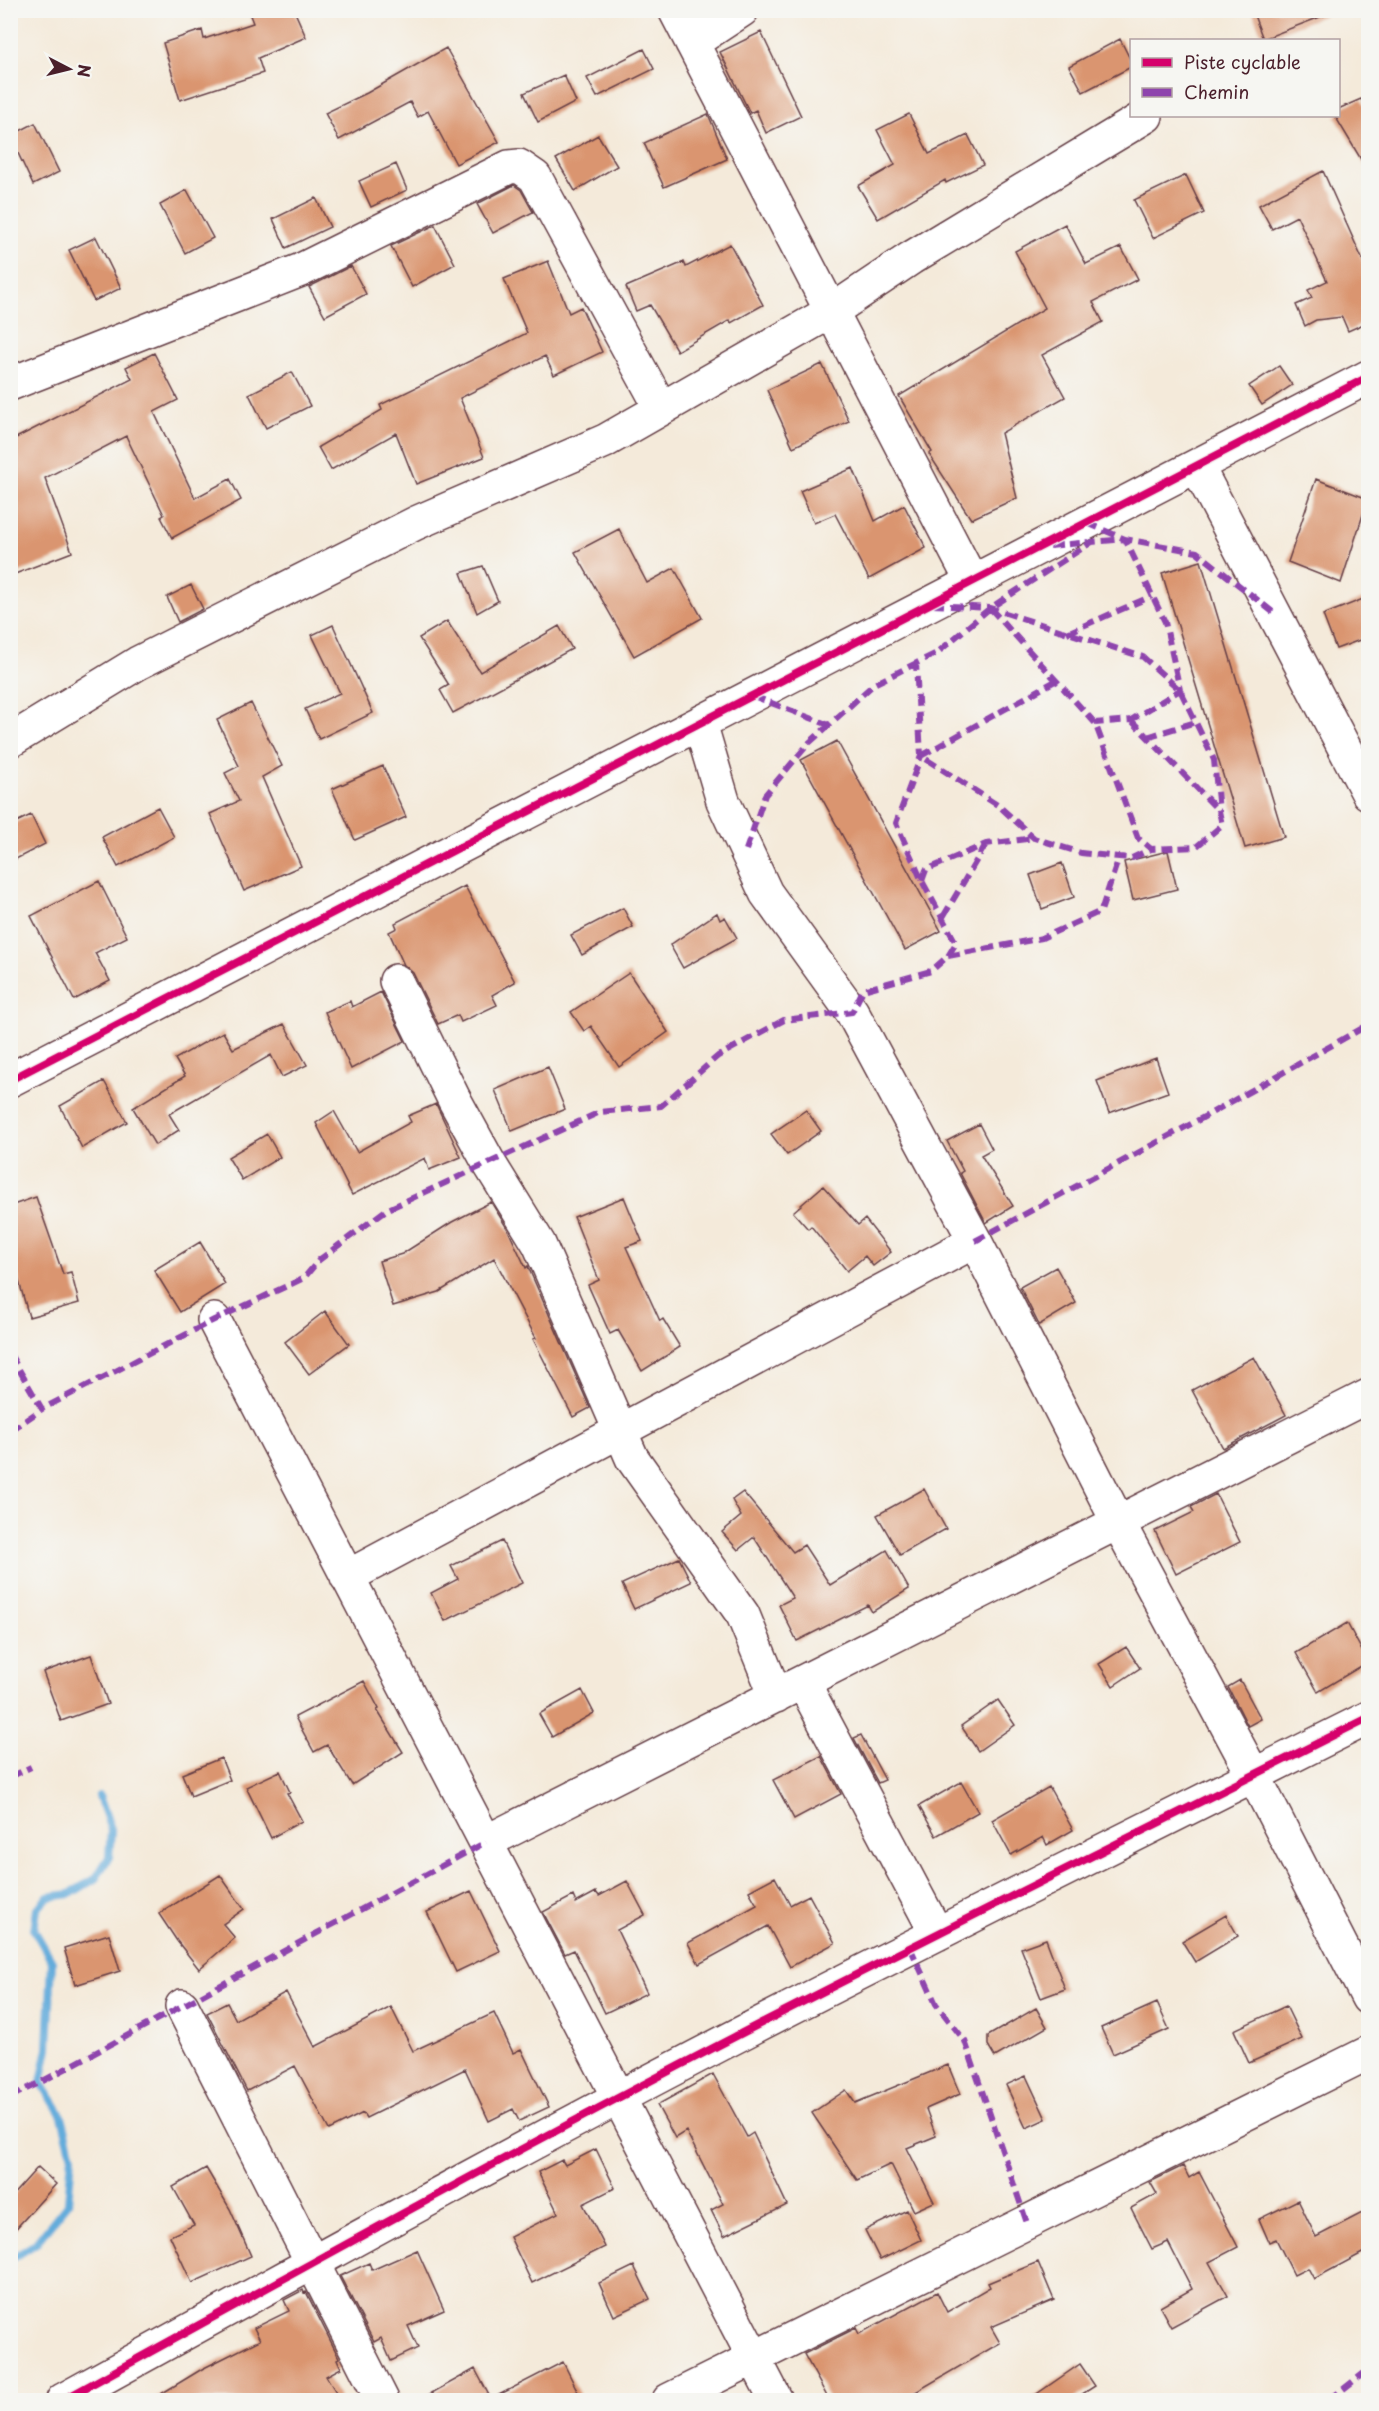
<svg xmlns="http://www.w3.org/2000/svg" width="1379" height="2411" viewBox="0 0 1379 2411" font-family="'Playpen Sans',sans-serif">
<style>
.lines{fill:none;stroke-linecap:round;stroke-linejoin:round}
.stream{stroke:#64acdb;stroke-width:8}
.building{fill:#da9570}
.minor-casing{stroke:#643d45;stroke-width:36}
.minor{stroke:#fff;stroke-width:33}
.quiet{stroke:#8e44ad;stroke-width:6;stroke-dasharray:12 6;stroke-linecap:butt}
.cycleway-casing{stroke:#f6f6f2;stroke-width:11}
.cycleway{stroke:#d6006c;stroke-width:8}
</style>
<rect width="100%" height="100%" fill="#f6f6f2"/>
<filter id="ink" filterUnits="userSpaceOnUse"><feTurbulence type="fractalNoise" baseFrequency=".0167" numOctaves="2"/><feDisplacementMap in="SourceGraphic" scale="12" xChannelSelector="R" yChannelSelector="G"/><feConvolveMatrix kernelMatrix="1 2 1 2 8 2 1 2 1" color-interpolation-filters="sRGB"/></filter>
<filter id="wash" filterUnits="userSpaceOnUse"><feTurbulence type="fractalNoise" baseFrequency=".008" numOctaves="4" result="noise"/><feDisplacementMap in="SourceGraphic" scale="24" xChannelSelector="R" yChannelSelector="G"/><feGaussianBlur stdDeviation="1.35" result="paint"/><feColorMatrix in="noise" values="0 0 0 0 0 0 0 0 0 0 0 0 0 0 0 0 0 1.4 0 .05"/><feComposite in="paint" operator="in"/></filter>
<g filter="url(#wash)">
<rect width="100%" height="100%" fill="#f4eada"/>
<g class="lines">
<path class="stream" d="M10 2260 35 2244 68 2203 72 2156 62 2116 41 2082 48 2048 52 1961 34 1930 37 1909 48 1897 70 1894 96 1878 109 1857 111 1829 99 1796"/>
</g>
<g id="blocks">
<path class="building" d="M248 10H294L306 37 258 58 263 73 180 100 163 43 202 30 204 39 253 23Z
M1252 10H1332L1333 12 1263 39Z
M761 32 801 116 766 133 756 110 750 113 720 52Z
M1120 39 1131 61V67L1083 92 1069 66Z
M446 48 499 142 456 164 428 111 418 117 410 102 339 140 325 113 367 93Z
M644 49 654 69 597 97 587 78Z
M564 75 576 102 538 122 524 93Z
M1361 99 1368 112V171L1335 116H1338V109Z
M708 114 727 159 664 187 644 143Z
M909 114 929 154 968 135 983 165 946 183 945 180 878 219 858 186 895 165 877 130Z
M35 123 59 172 33 185 10 136Z
M598 135 617 166 575 191 556 159Z
M396 164 407 190 371 207 359 181Z
M1323 171 1368 272V322L1348 331 1342 317 1316 320 1305 326 1296 305 1312 298 1308 290 1327 281 1297 216 1272 229 1259 205Z
M1186 175 1204 213 1153 238 1134 200Z
M514 185 521 190 533 212 493 233 477 204Z
M187 190 213 238 185 253 160 205Z
M316 198 330 227 286 248 273 219Z
M1065 224 1086 264 1121 247 1138 279 1093 302 1103 322 1042 355 1065 397 1001 433 1017 498 971 519 929 454 932 452 899 396 1045 308 1015 251Z
M435 225 455 264 412 287 391 246Z
M96 237 121 288 94 301 69 250Z
M730 244 763 305 731 323 730 320 677 351 650 305 636 311 626 287 684 262 686 267Z
M548 261 569 313 581 307 602 352 554 375 545 356 460 398 484 457 416 484 396 433 331 470 318 447 382 410 380 405 527 333 504 279Z
M351 266 366 294 325 316 309 287Z
M154 353 178 400 154 412 195 498 230 479 241 500 172 538 161 517 164 515 126 436 45 478 72 552 15 574 10 562V441L132 379 126 367Z
M822 364 849 421 793 447 767 390Z
M1279 366 1292 385 1262 405 1249 386Z
M292 372 310 406 266 428 249 394Z
M853 468 875 521 904 505 926 548 869 579 835 514 814 523 800 491Z
M1316 479 1368 499 1341 583 1288 562Z
M619 529 647 583 674 568 702 618 634 656 575 552Z
M1201 561 1284 837 1245 848 1162 573Z
M483 566 498 601 477 613 461 573Z
M191 585 203 609 178 622 167 597Z
M1368 597V637L1336 649 1323 615Z
M447 621 480 672 559 626 572 649 453 713 440 690 449 685 419 638Z
M333 625 373 713 319 739 305 709 340 693 312 635Z
M251 703 282 766 262 777 301 866 244 891 210 814 239 801 225 773 239 766 217 720Z
M837 741 941 931 905 950 801 760Z
M383 766 406 817 355 840 332 789Z
M158 807 174 837 118 867 102 837Z
M31 815 45 844 10 862V825Z
M1168 851 1177 889 1133 900 1124 862Z
M1062 863 1074 897 1042 909 1030 875Z
M99 881 127 937 95 953 110 981 74 1000 31 916Z
M465 886 515 982 492 995 497 1005 461 1022 458 1015 438 1024 413 973 404 965 389 932 397 928 395 923Z
M623 908 633 927 582 955 571 935Z
M717 913 720 920 725 917 737 938 683 968 670 945Z
M629 973 668 1032 619 1067 591 1026 584 1031 571 1012Z
M381 992 405 1041 351 1069 325 1012 350 1001 352 1007Z
M284 1024 307 1065 282 1077 271 1055 169 1114 179 1130 155 1145 133 1108 185 1076 175 1059 223 1032 233 1049Z
M1156 1058 1168 1092 1109 1113 1097 1081Z
M548 1067 565 1109 512 1131 495 1090Z
M104 1081 127 1122 82 1148 60 1106Z
M436 1104 461 1157 429 1170 425 1158 352 1195 316 1123 334 1111 357 1152 411 1122 408 1116Z
M806 1110 821 1131 787 1155 771 1134Z
M979 1124 992 1149 981 1155 1013 1206 986 1223 960 1173 963 1171 947 1141Z
M267 1134 280 1157 242 1180 228 1157Z
M823 1186 858 1225 865 1219 891 1252 873 1266 865 1256 847 1271 811 1226 808 1229 793 1212Z
M36 1197 63 1274 71 1272 79 1303 29 1317 10 1249V1206Z
M624 1197 642 1241 626 1247 660 1321 663 1319 680 1347 642 1371 618 1330 610 1334 588 1285 599 1280 574 1217Z
M491 1202 507 1228 526 1268 528 1266 529 1269 590 1408 573 1417 533 1339 536 1338 494 1258 439 1292 393 1306 379 1261 402 1254 452 1222Z
M200 1242 225 1284 180 1312 154 1270Z
M1056 1267 1076 1303 1039 1325 1020 1287Z
M325 1311 349 1344 309 1374 285 1342Z
M1254 1357 1286 1415 1223 1448 1192 1390Z
M924 1489 946 1529 900 1555 877 1515Z
M743 1492 793 1552 804 1545 830 1585 887 1550 909 1589 872 1612 868 1605 797 1641 779 1605 793 1598 754 1537 738 1550 722 1532 741 1516 732 1500Z
M1216 1494 1240 1542 1176 1574 1155 1531 1194 1512 1191 1507Z
M502 1541 522 1583 445 1621 431 1593 458 1579 451 1566Z
M679 1558 691 1582 634 1609 622 1584Z
M1347 1623 1368 1662 1318 1692 1296 1653Z
M1126 1647 1140 1668 1113 1686 1099 1664Z
M91 1655 108 1704 61 1721 43 1672Z
M1240 1680 1261 1719 1248 1726 1228 1687Z
M364 1681 379 1709 377 1710 403 1752 352 1785 327 1745 314 1752 295 1717Z
M582 1690 594 1713 552 1737 539 1714Z
M998 1700 1015 1725 978 1751 961 1726Z
M861 1735 885 1780 878 1783 854 1738Z
M821 1756 841 1794 794 1819 773 1780Z
M221 1758 230 1780 191 1796 182 1774Z
M280 1771 290 1792 287 1793 302 1821 271 1838 246 1787Z
M961 1782 978 1812 936 1836 919 1806Z
M1049 1787 1073 1830 1047 1845 1043 1837 1011 1855 992 1820Z
M220 1875 244 1909 223 1924 235 1938 199 1969 177 1941 159 1914Z
M775 1877 790 1905 809 1895 835 1943 790 1967 768 1926 699 1964 688 1943 757 1905 749 1891Z
M627 1881 645 1915 617 1930 647 1993 605 2013 574 1950 565 1954 543 1912 573 1896 576 1903 596 1892 599 1896Z
M471 1891 500 1951 456 1972 427 1912Z
M1226 1915 1238 1936 1195 1962 1182 1941Z
M109 1934 120 1971 75 1985 64 1948Z
M1046 1939 1065 1989 1041 1998 1021 1948Z
M286 1992 315 2047 391 2007 413 2051 494 2013 513 2053 521 2049 549 2107 519 2121 513 2109 489 2121 465 2069 366 2118 363 2113 329 2130 295 2066 247 2091 207 2013 227 2003 236 2020Z
M1157 2003 1169 2029 1113 2054 1101 2028Z
M1286 2006 1302 2039 1249 2063 1234 2030Z
M1036 2008 1047 2027 995 2057 988 2045V2036Z
M948 2065 960 2094 926 2109 936 2136 907 2148 934 2202 914 2211 891 2164 857 2180 812 2113 846 2090 855 2103Z
M713 2074 747 2137 753 2133 787 2205 724 2236 711 2210 723 2204 686 2131 675 2138 657 2105Z
M1026 2076 1046 2119 1026 2128 1006 2085Z
M596 2149 615 2188 583 2204 605 2247 532 2283 510 2237 558 2213 538 2172 562 2160 565 2165Z
M1183 2166 1189 2178 1199 2172 1238 2247 1209 2262 1228 2296 1171 2327 1160 2307 1192 2289 1168 2242 1152 2249 1131 2208 1157 2194 1150 2182Z
M38 2167 56 2184 10 2235V2198Z
M206 2168 230 2209 251 2256 192 2283 170 2236 194 2225 173 2187Z
M1298 2200 1316 2237 1368 2210V2250L1314 2279 1308 2268 1294 2275 1276 2239 1269 2242 1259 2219Z
M907 2210 921 2240 880 2260 865 2230Z
M417 2250 444 2310 408 2326 418 2348 391 2361 381 2338 374 2342 340 2276 369 2263 372 2270Z
M1038 2262 1054 2300 991 2327 1000 2343 902 2400H829L804 2354 856 2328 859 2334 937 2292 947 2312 990 2287 988 2283Z
M634 2266 650 2299 614 2316 599 2283Z
M303 2290 304 2293 306 2292 339 2358 337 2359 341 2368 326 2376 341 2400H151L202 2369 260 2340 254 2328 289 2311 284 2300Z
M563 2362 582 2400H419L475 2369 491 2399Z
M1080 2364 1095 2386 1073 2400H1028Z"/>
</g>
</g>
<g filter="url(#ink)">
<use href="#blocks" fill-opacity="0" stroke="#643d45" stroke-width="1.5"/>
<g class="lines">
<g class="minor-casing">
<path id="minor" d="M675 10 972 582
M692 43 742 10
M10 384 301 270 509 167 519 166 535 177 661 408
M1197 466 1368 793
M700 723 723 801 766 893 852 1012 975 1241 1118 1522 1254 1776 1368 1998
M10 741 138 663 416 523 605 441 832 311 911 258 1146 116
M396 981 454 1099 489 1163 539 1244 632 1458 743 1615 776 1696
M10 1080 1368 377
M214 1320 776 2400
M347 1577 975 1241
M803 1682 937 1934
M486 1842 1368 1396
M182 2006 382 2400
M63 2400C315 2261 568 2121 826 1990 1006 1898 1188 1809 1368 1718
M669 2400 1368 2053"/>
</g>
<use href="#minor" class="minor"/>
<path class="quiet" d="M1087 523 1125 539 1165 622 1180 690 1131 720 1095 723
M1050 546 1089 542
M932 605 990 608 1143 657 1180 690 1214 760 1219 811
M990 608 1095 723 1138 838 1151 849 1196 847 1222 825 1219 811 1131 720
M1067 633 1152 596
M1057 680 921 756 999 806 1034 838 1081 853 1119 857 1132 858 1151 849
M753 696 829 725
M1147 737 1196 722
M746 850 765 795 809 743 829 725 874 684 937 653 990 608 1092 542 1125 539 1197 552 1274 613
M922 881 926 870 986 844 1034 838
M943 917 986 844
M948 956 1042 938 1101 911 1119 857
M975 1241 1204 1117 1368 1025
M10 1354 42 1409 214 1320 304 1278 319 1260 386 1210 600 1112 661 1106 718 1056 784 1020 852 1012 863 990 931 971 948 956 956 943 922 881 896 823 921 756 916 663
M10 1431 42 1409
M10 1777 31 1767
M910 1947 936 2004 965 2041 1027 2223
M10 2097 41 2082 486 1842
M1329 2400 1368 2370"/>
<g class="cycleway-casing">
<path id="cycleway" d="M10 1080 1368 377
M63 2400C315 2261 568 2121 826 1990 1006 1898 1188 1809 1368 1718"/>
</g>
<use href="#cycleway" class="cycleway"/>
</g>
</g>
<rect width="1379" height="2411" fill="none" stroke="#f6f6f2" stroke-width="36"/>
<rect x="1130" y="39" width="210" height="78" fill="#f6f6f2" stroke="#b1a0a2" stroke-width="1.5"/>
<rect x="1142" y="58" width="30" height="9" fill="#d6006c" stroke="#b1a0a2" stroke-width="1.5"/>
<text x="1184" y="69" font-size="18" fill="#4a1f2b">Piste cyclable</text>
<rect x="1142" y="88" width="30" height="9" fill="#8e44ad" stroke="#b1a0a2" stroke-width="1.5"/>
<text x="1184" y="99" font-size="18" fill="#4a1f2b">Chemin</text>
<g transform="translate(69 69) rotate(97)" stroke="#f6f6f2" stroke-width="4.5" paint-order="stroke">
<path d="M0-4.5L10 22L0 15L-10 22Z" fill="#4a1f2b"/>
<text y="-9" font-size="16" font-weight="bold" text-anchor="middle" fill="#4a1f2b">N</text>
</g>
</svg>
